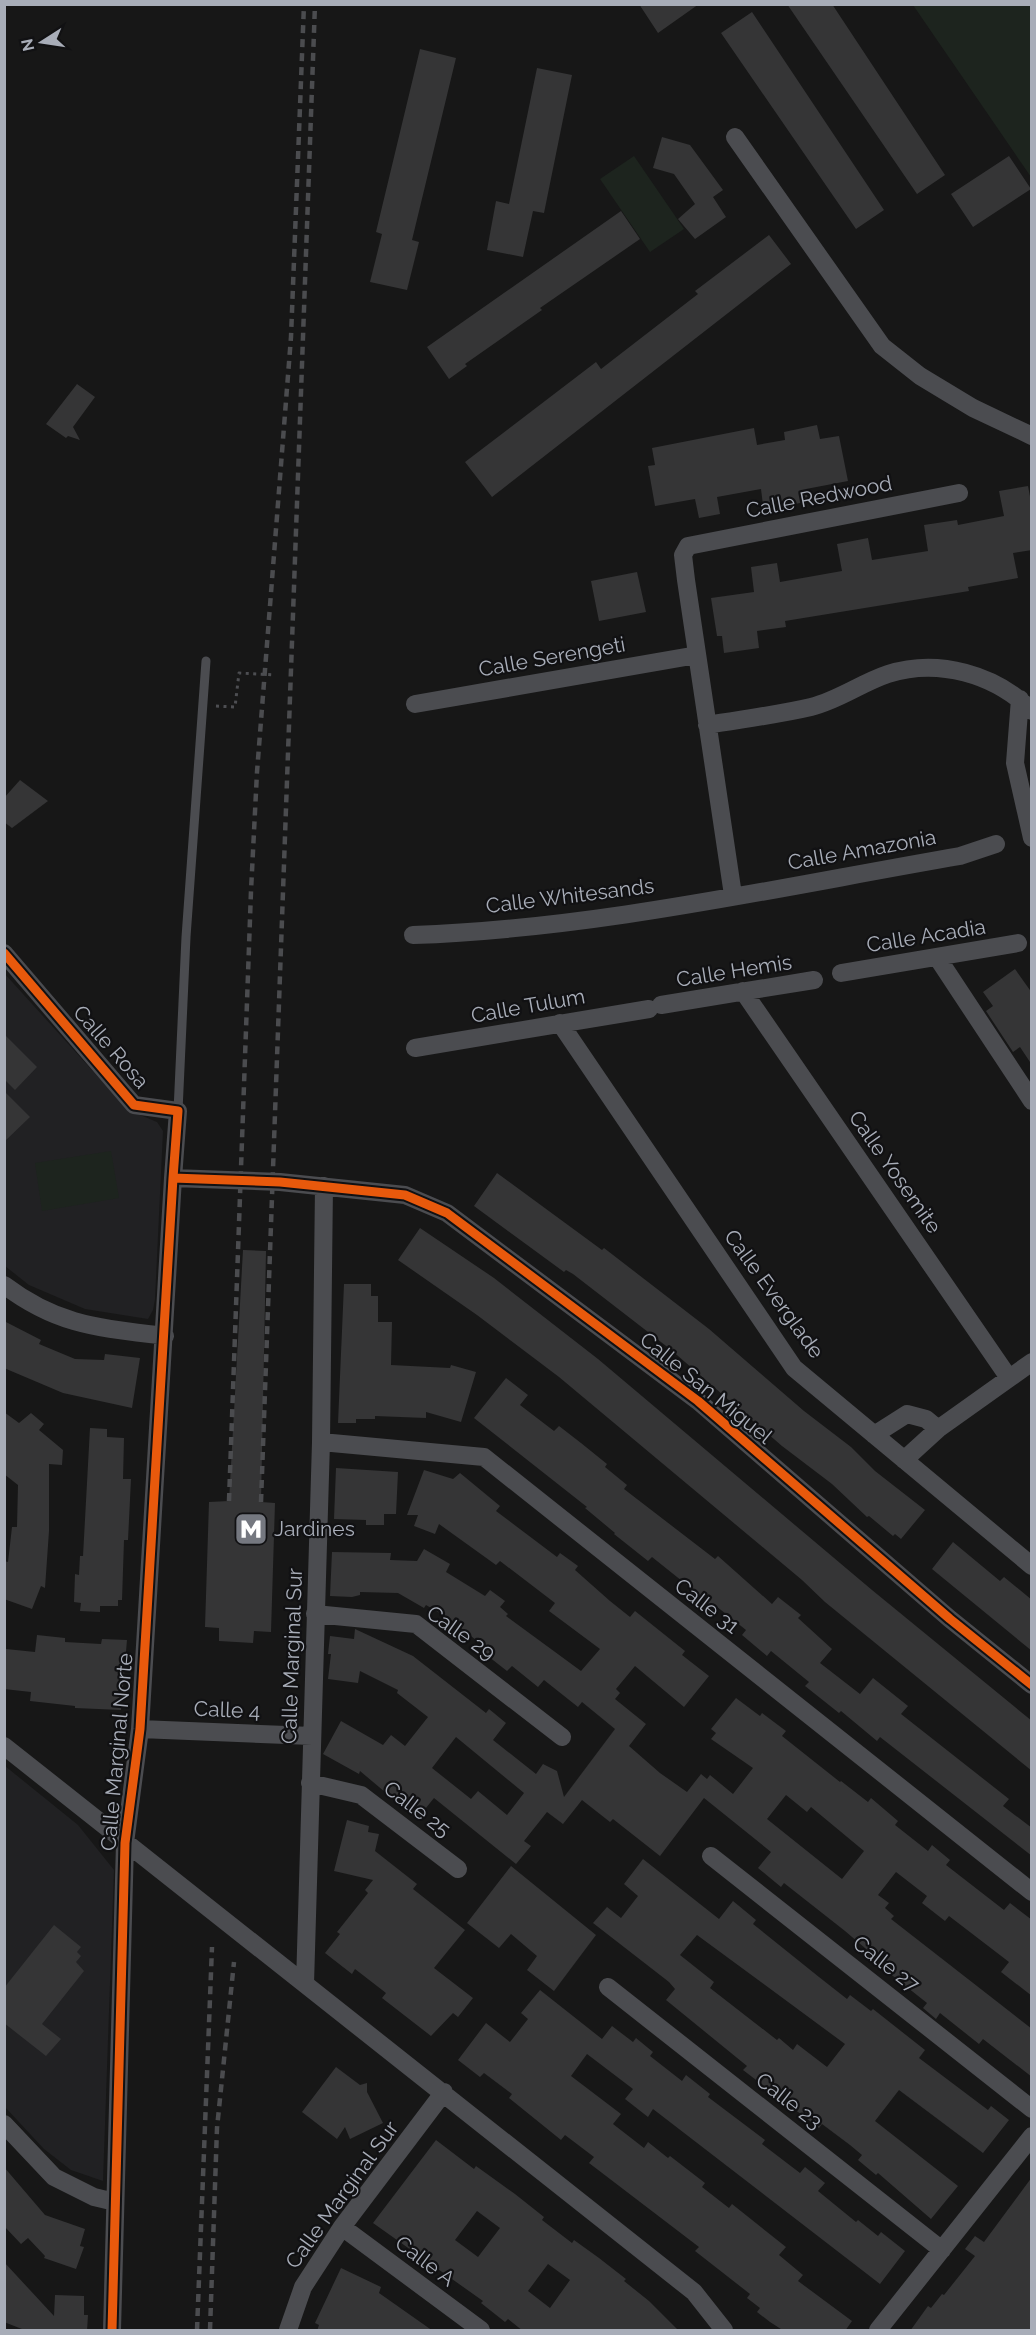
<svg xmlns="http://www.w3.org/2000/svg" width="1036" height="2335" viewBox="0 0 1036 2335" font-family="Raleway,sans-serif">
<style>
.built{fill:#212123}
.grass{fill:#1d241e}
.building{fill:#353536;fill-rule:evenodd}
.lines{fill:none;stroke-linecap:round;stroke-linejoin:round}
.path{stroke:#4d4e52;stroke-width:3;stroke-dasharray:3 4.5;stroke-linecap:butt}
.lane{stroke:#4b4c50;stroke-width:9}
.street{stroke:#4b4c50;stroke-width:18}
.rail{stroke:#4b4c4f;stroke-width:4.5;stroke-dasharray:8 6;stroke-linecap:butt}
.cycleway-casing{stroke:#111113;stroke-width:13}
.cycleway{stroke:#e8590c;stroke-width:9}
.labels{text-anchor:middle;stroke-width:4.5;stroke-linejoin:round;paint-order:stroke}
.street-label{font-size:21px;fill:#a8adb8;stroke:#111113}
.poi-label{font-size:21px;fill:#a8adb8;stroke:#111113;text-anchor:start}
</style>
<rect width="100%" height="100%" fill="#171717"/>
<path class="built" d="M4 973 128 1110 157 1122 163 1131 155 1299 153 1310 148 1319 85 1309 29 1285 5 1266Z
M5 1766 78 1825 114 1870 103 2181 71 2170 44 2149 5 2107Z"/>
<path class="grass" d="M913 5H1031V177Z
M634 156 684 229 650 252 600 179Z
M111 1151 119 1198 42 1211 35 1163Z"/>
<path class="building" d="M639 4H699L658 33Z
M787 4H832L945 175 917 194Z
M752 12 884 210 856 229 721 33Z
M420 49 456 58 412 240 419 242 407 290 370 282 382 234 376 232Z
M537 68 572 75 544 213 533 211 523 257 487 250 496 201 509 204Z
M662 137 690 145 723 190 713 197 726 217 695 239 678 219 695 204 674 174 653 168Z
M1009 156 1031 189 973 227 951 194Z
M621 211 640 239 540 308 542 310 465 364 467 366 449 379 427 347Z
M769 235 791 264 492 497 465 462 596 362 601 369 698 294 695 291Z
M77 384 95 397 73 427 80 440 68 436 66 438 46 424Z
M817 425 820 439 839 436 848 481 806 489 808 501 787 506 786 501 763 505 761 489 717 497 720 514 699 518 695 499 655 506 648 466 655 465 652 448 754 428 757 445 785 440 784 432Z
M1028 486 1032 507V550L1013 553 1018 578 968 587 969 591 785 621 786 627 757 631 759 648 724 653 722 636H717L711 598 754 592 751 567 777 563 780 582 842 571 837 544 868 538 872 560 928 551 924 525 957 520 958 525 1004 516 999 491Z
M637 572 646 612 599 621 591 581Z
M20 780 48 801 12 828 4 822V798Z
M1015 969 1032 993V1065L1020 1047 1013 1052 986 1011 993 1006 983 992Z
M4 1034 37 1067 15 1090 4 1079Z
M4 1091 30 1117 4 1142Z
M497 1173 602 1250 604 1248 709 1329 804 1411 851 1447 875 1471 925 1510 901 1539 895 1534 893 1536 869 1516 867 1517 832 1484 782 1446 670 1349 573 1274 566 1270 564 1272 474 1206Z
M420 1228 494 1278 598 1359 872 1590 1032 1721V1771L825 1602 802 1580 559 1377 477 1315 398 1260Z
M243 1250 266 1251 261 1502 275 1503 271 1632 254 1631 253 1643 219 1641V1628L205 1627 209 1502 229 1501Z
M344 1284H371V1296H378V1322H392L391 1365 450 1368 451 1365 476 1372 461 1422 426 1412V1418L375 1416V1419H356V1423H338Z
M4 1321 41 1340 39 1344 75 1359 104 1360 105 1354 140 1358 132 1408 63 1393 4 1368Z
M506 1378 528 1395 520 1405 554 1431 559 1426 581 1443 607 1464 605 1467 627 1485 624 1489 715 1559 718 1556 772 1604 778 1597 801 1615 798 1618 832 1649 820 1663 860 1694 873 1678 908 1706 901 1714 1009 1799 1003 1806 1032 1828V1856L880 1737 877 1741 841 1711 839 1713 805 1686 809 1682 771 1651 767 1656 742 1635 746 1630 716 1606 711 1612 688 1593 692 1589 652 1557 648 1561 614 1534 615 1533 585 1508 587 1507 474 1418Z
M4 1412 19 1423 31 1413 44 1424 39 1430 63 1450 62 1465 49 1464V1531L45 1588 41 1586 32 1609 4 1599V1561L8 1562 12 1527H17L18 1485 4 1474Z
M90 1428 107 1429V1437L124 1438 123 1479H131L128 1540H124L122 1600H118V1606H100V1612L80 1611 81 1603 74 1602 75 1574 79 1575 80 1556H83Z
M336 1468 398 1472 396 1514H384V1525H366V1520L334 1519Z
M424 1470 453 1479 460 1473 500 1506 496 1511 557 1557 560 1553 578 1566 575 1570 610 1601 630 1617 635 1611 685 1651 682 1655 709 1676 684 1707 635 1666 616 1689 620 1693 615 1699 646 1724 629 1746 660 1773 687 1792 701 1774 707 1779 710 1775 733 1794 753 1768 711 1739 716 1733 711 1729 736 1698 760 1716 762 1713 786 1731 782 1736 840 1782 841 1781 868 1802 871 1798 898 1821 895 1825 928 1851 932 1845 950 1860 946 1865 1004 1910 1010 1903 1032 1920V1996L1001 1972 1009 1962 949 1916 945 1921 922 1903 927 1896 896 1872 878 1895 889 1903 885 1908 894 1916 891 1919 1032 2029V2077L983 2039 979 2044 940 2013 936 2019 923 2008 927 2003 869 1957 872 1954 845 1931 784 1883 781 1887 758 1868 771 1852 704 1798 660 1856 613 1819 610 1822 582 1800 563 1824 547 1812 524 1841 531 1846 516 1864 434 1798 417 1819 360 1771 359 1774 323 1754 341 1721 383 1745 391 1735 405 1746 428 1717 397 1693 398 1690 360 1671 358 1683 328 1679 331 1654H328L330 1636 354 1639 355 1629 413 1656 486 1713 489 1709 506 1723 493 1740 536 1774 543 1764 557 1771 564 1797 615 1729 582 1702 578 1707 544 1680 538 1687 512 1666 507 1671 484 1653 487 1649 450 1619 426 1605 424 1608 398 1593 360 1592V1595L352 1597 330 1596 332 1552 391 1553 390 1560 417 1561 424 1549 450 1564 446 1572 485 1596 490 1590 505 1601 500 1607 508 1614 506 1616 581 1671 600 1649 549 1611 555 1603 500 1561 496 1565 439 1524 435 1534 414 1526 418 1515H407ZM456 1737 524 1793 507 1815 478 1791 471 1799 432 1768ZM786 1795 807 1812 811 1807 864 1851 842 1879 767 1819Z
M953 1542 1000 1581 1004 1577 1032 1600V1651L932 1569Z
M37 1635 65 1638V1642L101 1644 102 1639 127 1640 121 1710 75 1708V1706L30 1701 31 1692 4 1689 6 1649 35 1652Z
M347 1820 369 1826 368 1832 379 1834 375 1851 417 1884 413 1889 465 1930 434 1968 473 1998 458 2017 453 2013 431 2036 382 1998 386 1993 355 1969 352 1974 325 1953 340 1934 337 1932 368 1893 365 1890 373 1880 334 1871Z
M643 1859 719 1919 733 1901 756 1920 753 1924 819 1977 847 1999 850 1995 871 2011 873 2009 925 2050 919 2058 988 2110 991 2106 1009 2120 983 2153 899 2090 875 2121 958 2186 931 2219 878 2173 876 2175 858 2160 862 2155 850 2145 822 2124 819 2128 743 2070 747 2066 666 2000 675 1989 669 1982 593 1923 607 1907 621 1918 638 1896 624 1884ZM697 1935 845 2044 827 2067 797 2044 793 2050 779 2038 777 2040 710 1988 714 1982 680 1955Z
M511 1866 596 1935 554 1991 527 1970 537 1956 511 1934 499 1948 467 1923Z
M54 1925 81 1947 77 1952 81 1956 76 1962 84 1971 42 2024 61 2039 46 2056 4 2023V1988Z
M540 1990 602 2039 612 2026 633 2042 636 2038 653 2052 650 2056 682 2081 686 2075 710 2094 708 2097 765 2140 762 2144 800 2173 805 2167 825 2183 818 2191 856 2222 858 2220 878 2236 881 2232 905 2251 880 2284 653 2109 648 2117 625 2099 633 2089 587 2054 571 2076 621 2114 613 2124 644 2148 648 2142 668 2158 670 2156 705 2183 702 2187 729 2208 732 2204 786 2247 779 2255 803 2275 798 2281 852 2321 845 2331H784L770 2322 757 2312 760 2308 747 2298 750 2294 695 2251 699 2247 589 2163 594 2157 565 2135 561 2140 509 2098 512 2094 484 2073 480 2077 458 2060 486 2023 510 2042 528 2019 521 2013Z
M336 2067 360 2085 367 2083V2092L383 2123 350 2139 345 2127 337 2139 302 2112Z
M436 2140 474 2169 476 2166 515 2194 544 2217 542 2220 572 2243 574 2240 599 2258 626 2279 624 2281 649 2301 679 2331H523L508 2319 505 2322 481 2303 483 2301 373 2223ZM477 2211 500 2228 478 2257 455 2240ZM548 2264 570 2280 550 2308 528 2291Z
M4 2167 45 2215 85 2229 80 2246 84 2247 76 2269 44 2258 45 2256 28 2238 21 2244 4 2226Z
M1032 2177V2331H910L928 2306 931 2308 942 2294 944 2295 975 2256 965 2249 975 2236 984 2242Z
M4 2262 54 2316 55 2295 84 2296V2315H88L87 2331H27L4 2322Z
M341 2268 381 2287 379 2293 433 2331H317L319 2325 315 2323Z"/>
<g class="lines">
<path class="path" d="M216 706 235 707 239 673 275 675"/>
<path class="lane" d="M178 1111 186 937 206 661"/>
<path class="street" d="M735 137 882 346 920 376 973 408 1032 436
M1020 699 1015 763 1032 838
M415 704 697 655
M707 725C742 719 777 715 811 707 839 700 861 683 888 674 938 658 995 674 1032 711
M733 895 686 580 683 555 688 546 959 493
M413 935C594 929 780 887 960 856L996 844
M4 953 134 1105 178 1111 173 1178 280 1182 405 1195 447 1213 698 1401 950 1619 1032 1685
M937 957 1032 1101
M841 973 1018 943
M743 991 1009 1378
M661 1005 814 980
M560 1023 794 1368 1032 1566
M415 1048 649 1009
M4 1285C58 1326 100 1328 165 1336
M874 1435 907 1414 926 1419 938 1429
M321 1442 484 1457 1032 1892
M904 1460 938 1429 1032 1362
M315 1614 416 1624 562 1737
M140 1729 312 1736
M4 1746 694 2292 724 2330
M310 1783 361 1795 458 1869
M711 1856 1032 2109
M305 1984 321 1442 324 1186
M608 1987 942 2250
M4 2124 54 2177 94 2197 115 2202
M342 2227 481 2330
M112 2330 125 1843 140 1729 173 1178
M288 2330 303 2287 342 2227 444 2092
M878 2330 1032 2136"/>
<path class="rail" d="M229 1501 251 891 257 772 291 337 304 4
M261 1502 315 4
M197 2330 212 1947
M210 2330 217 2128 234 1962"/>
<g class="cycleway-casing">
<path id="cycleway" d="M4 953 134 1105 178 1111 173 1178 280 1182 405 1195 447 1213 698 1401 950 1619 1032 1685
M112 2330 125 1843 140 1729 173 1178"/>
</g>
<use href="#cycleway" class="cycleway"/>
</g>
<defs>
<g id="metro-square" transform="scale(1.725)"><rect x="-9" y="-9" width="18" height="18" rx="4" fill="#757880" stroke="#111113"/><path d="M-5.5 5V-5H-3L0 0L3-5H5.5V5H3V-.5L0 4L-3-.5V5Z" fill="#fff"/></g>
</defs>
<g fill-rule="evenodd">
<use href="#metro-square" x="251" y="1529"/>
</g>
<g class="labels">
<g class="street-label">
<text transform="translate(819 497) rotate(-11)" y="7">Calle Redwood</text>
<text transform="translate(552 657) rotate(-10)" y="7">Calle Serengeti</text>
<text transform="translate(862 850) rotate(-10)" y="7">Calle Amazonia</text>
<text transform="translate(570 896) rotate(-7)" y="7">Calle Whitesands</text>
<text transform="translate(926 936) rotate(-9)" y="7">Calle Acadia</text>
<text transform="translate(734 971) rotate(-9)" y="7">Calle Hemis</text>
<text transform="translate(528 1006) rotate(-10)" y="7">Calle Tulum</text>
<text transform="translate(111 1047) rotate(49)" y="7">Calle Rosa</text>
<text transform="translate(895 1172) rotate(55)" y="7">Calle Yosemite</text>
<text transform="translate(774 1294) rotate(54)" y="7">Calle Everglade</text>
<text transform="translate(706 1388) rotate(39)" y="7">Calle San Miguel</text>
<text transform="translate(707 1606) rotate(38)" y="7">Calle 31</text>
<text transform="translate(461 1633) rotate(35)" y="7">Calle 29</text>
<text transform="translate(292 1656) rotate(-88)" y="7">Calle Marginal Sur</text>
<text transform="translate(227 1710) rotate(2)" y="7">Calle 4</text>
<text transform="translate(117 1752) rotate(-85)" y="7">Calle Marginal Norte</text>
<text transform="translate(417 1809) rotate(37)" y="7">Calle 25</text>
<text transform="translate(886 1964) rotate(38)" y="7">Calle 27</text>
<text transform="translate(789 2101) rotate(38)" y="7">Calle 23</text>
<text transform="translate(342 2195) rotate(-54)" y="7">Calle Marginal Sur</text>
<text transform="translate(425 2261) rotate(37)" y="7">Calle A</text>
</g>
<g class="poi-label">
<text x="274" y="1536">Jardines</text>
</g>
</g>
<rect width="1036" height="2335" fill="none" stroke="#a8adb8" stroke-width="12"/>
<g transform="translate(42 42) rotate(258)" stroke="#111113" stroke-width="4.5" paint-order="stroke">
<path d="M0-4.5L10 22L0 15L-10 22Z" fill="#a8adb8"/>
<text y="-9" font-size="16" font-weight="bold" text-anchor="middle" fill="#a8adb8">N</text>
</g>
</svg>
